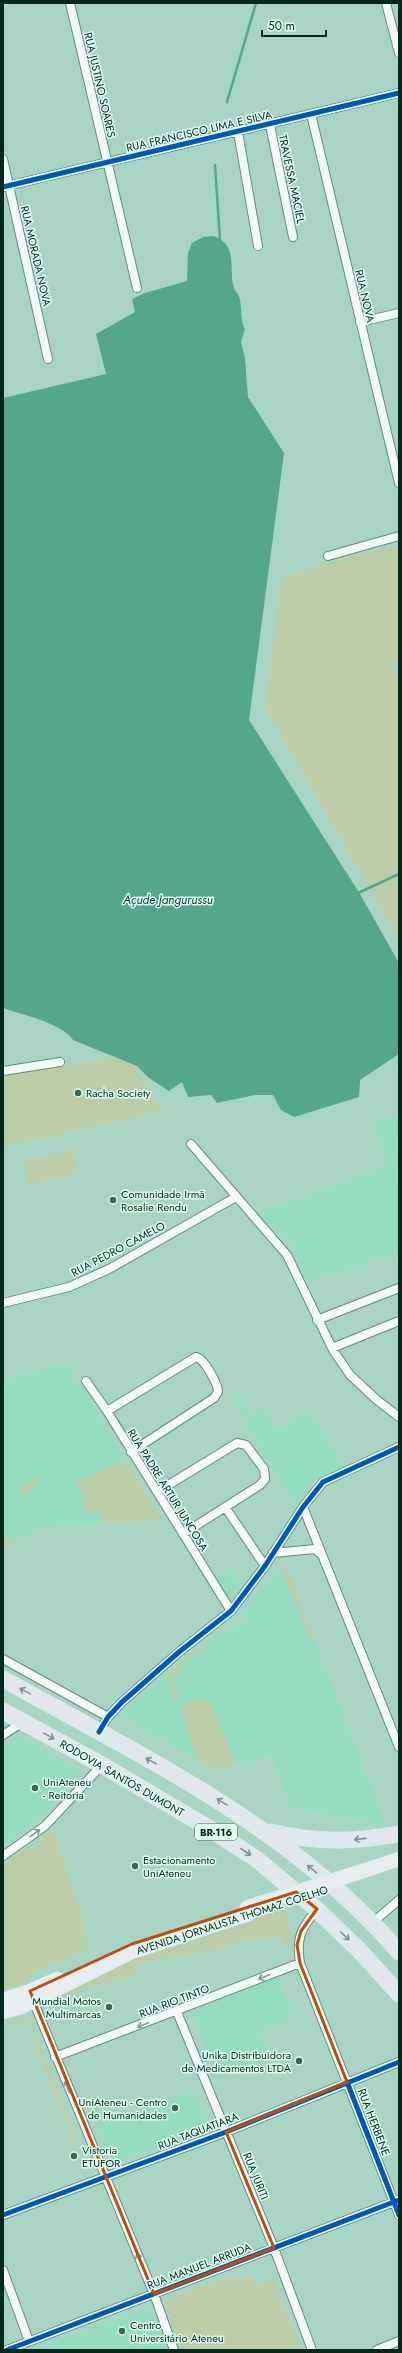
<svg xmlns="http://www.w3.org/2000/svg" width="402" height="2353" viewBox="0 0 402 2353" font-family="Jost,sans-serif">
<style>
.built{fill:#94dcbf}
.green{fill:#bacda8}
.water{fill:#55a78a}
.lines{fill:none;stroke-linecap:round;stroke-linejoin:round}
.stream{stroke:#55a78a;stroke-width:2.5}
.street-casing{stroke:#648b7e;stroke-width:10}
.primary-casing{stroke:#d8ece4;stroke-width:15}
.highway-casing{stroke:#d8ece4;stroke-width:17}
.street{stroke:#f2f9f6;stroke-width:8}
.primary{stroke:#e8eef0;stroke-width:13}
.highway{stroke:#e1e8ed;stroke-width:15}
.primary-bridge-casing{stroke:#d8ece4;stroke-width:15;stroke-linecap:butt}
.primary-bridge{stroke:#e8eef0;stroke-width:13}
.cycleway-casing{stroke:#defdef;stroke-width:8}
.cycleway{stroke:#0057b8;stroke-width:5}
.oneway{stroke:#7e928f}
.oneway2{stroke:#879b94}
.marked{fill:none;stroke:#ba4f0f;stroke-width:3;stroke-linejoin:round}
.poi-dot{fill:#3d6556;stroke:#defdef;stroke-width:1.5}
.labels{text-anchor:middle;stroke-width:3;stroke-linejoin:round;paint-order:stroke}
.shield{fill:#defdef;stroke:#45685b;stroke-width:1}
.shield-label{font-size:10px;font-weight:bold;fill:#04281c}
.street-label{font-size:11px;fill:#04281c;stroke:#defdef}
.poi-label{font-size:11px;fill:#04281c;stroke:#defdef;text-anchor:start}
.water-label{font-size:12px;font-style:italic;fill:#0f392b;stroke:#defdef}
</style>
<rect width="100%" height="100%" fill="#a8d5c3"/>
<path class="built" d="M399 1113V1252L309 1282 289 1240 257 1214 387 1166 373 1121Z
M66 1363 162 1520 36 1527 38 1529 3 1548V1371L6 1380Z
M237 1393 249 1415 262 1408 277 1431 309 1410 345 1466 314 1480 293 1504 231 1396Z
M284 1561 386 1826 290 1807 273 1755 215 1770 121 1716 167 1673 218 1633 244 1624 243 1621 248 1619 244 1611Z
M231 1569 240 1586 228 1597 215 1577Z
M19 1735 80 1771 71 1784 41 1817 3 1844V1748Z
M278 1977 293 2019 260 2032 270 2059 219 2078 192 2014 194 2009 213 2004 215 2001Z
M195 2090 209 2126 115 2163 97 2127Z
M150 2307 166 2350H41L40 2347Z"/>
<path class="green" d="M399 544V663L392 666 399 685V940L266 710 280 579 326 564Z
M128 1054 163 1111 3 1147V1076Z
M73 1149 79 1173 28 1185 23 1161Z
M125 1460 162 1520 101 1523 100 1512 87 1513 84 1511 81 1491 76 1482Z
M39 1478 40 1480 25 1497 19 1488Z
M5 1534 9 1540 21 1538 3 1548 5 1543 3 1541V1535Z
M284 1561 314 1638 310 1640 280 1566Z
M215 1636 216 1638 183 1664 173 1681 180 1700 174 1702 167 1673Z
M205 1699 211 1704 236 1764 215 1770 196 1759 181 1708 186 1703Z
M52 1830 55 1832 90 1947 55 1965 53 1961 29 1976 26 1984 3 1989V1864L26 1848 30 1850 36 1846 37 1842Z
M285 1907 291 1935 289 1949 282 1936 245 1940 216 1950 136 1964 140 1975 63 1995C75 1981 92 1975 109 1968 166 1941 226 1925 285 1907Z
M24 2016 31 2020 78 2144 75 2145 38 2052 32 2053 30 2050 37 2048 29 2022 21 2025 13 2021H3Z
M235 2274 237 2280 251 2274 256 2285 274 2279 301 2350H183L164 2301Z"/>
<path class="water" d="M213 236C239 244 228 270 234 288 235 291 238 294 239 296 243 308 239 318 245 329L241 342 245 358 248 397 284 453 249 720 360 894 399 963V1054L360 1080 359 1097 294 1117 281 1110 273 1095H255L217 1103 211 1095 188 1097 182 1082 169 1091 149 1078 137 1066 73 1040C63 1024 21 1014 3 1008V398L106 374 96 334 135 312 132 299 145 293 187 281 188 253 192 243 203 237Z"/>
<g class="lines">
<path class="stream" d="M227 102 256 3
M215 165 220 240
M358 893 399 874"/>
<g class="street-casing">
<path id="street" d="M70 3 137 288
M386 3 399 53
M311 114 399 483
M270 125 293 237
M238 132 258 246
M3 159 48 359
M3 187 399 93
M360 322 399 313
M328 556 399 536
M3 1071 60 1062
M191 1144 287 1255 333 1350 350 1375 377 1400 399 1417
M3 1303 69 1287 109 1269 236 1197
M317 1320 399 1288
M332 1348 399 1321
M86 1381 107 1411 231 1611
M107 1411 196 1357C204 1358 218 1384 218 1392L214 1398 131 1452
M157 1492 237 1443 246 1445 264 1469 265 1479 260 1485 183 1534
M225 1507 265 1566
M303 1507 399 1747
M273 1553 315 1549 322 1555
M3 1659 108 1717
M99 1732 108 1717 122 1702 179 1652 231 1611 265 1566 303 1507 323 1482 399 1447
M3 1735 23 1722
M3 1856 45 1826 102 1765
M317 1909C301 1929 296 1937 300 1963L399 2215
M372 1923 399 1900
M32 1998 154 2294 174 2350
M177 2012 274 2248 312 2350
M55 2057 300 1963
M3 2215 226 2132 399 2062
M3 2270 29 2341
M7 2350 399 2200
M377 2350 399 2341"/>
</g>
<g class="primary-casing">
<path id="primary" d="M366 1870 399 1859
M3 2000 30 1991 57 1979
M3 2012 21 2007 131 1952 248 1914"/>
</g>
<g class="highway-casing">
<path id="highway" d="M3 1679C145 1758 290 1826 399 1952
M3 1711 102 1765 207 1827 255 1858 313 1906 359 1950 399 1994
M271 1832C317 1843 353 1842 399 1834"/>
</g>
<use href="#street" class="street"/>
<use href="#primary" class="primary"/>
<use href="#highway" class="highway"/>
<g class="primary-bridge-casing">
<path id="primary-bridge" d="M246 1908 366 1870"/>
</g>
<use href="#primary-bridge" class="primary-bridge"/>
<g class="cycleway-casing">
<path id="cycleway" d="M3 187 399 93
M99 1732 108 1717 122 1702 179 1652 231 1611 265 1566 303 1507 323 1482 399 1447
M347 2082 399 2215
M3 2215 226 2132 399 2062
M7 2350 399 2200"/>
</g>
<use href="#cycleway" class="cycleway"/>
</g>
<defs><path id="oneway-shaft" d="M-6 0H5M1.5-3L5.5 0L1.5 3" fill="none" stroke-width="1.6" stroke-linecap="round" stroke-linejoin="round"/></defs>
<g class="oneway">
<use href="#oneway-shaft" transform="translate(25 1691) rotate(-151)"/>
<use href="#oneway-shaft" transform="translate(49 1736) rotate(29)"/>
<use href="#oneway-shaft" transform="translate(151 1761) rotate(-151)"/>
<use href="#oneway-shaft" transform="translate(222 1802) rotate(-148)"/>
<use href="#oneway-shaft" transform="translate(360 1839) rotate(174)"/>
<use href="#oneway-shaft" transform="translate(246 1852) rotate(33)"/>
<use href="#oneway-shaft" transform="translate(312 1869) rotate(-140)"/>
<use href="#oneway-shaft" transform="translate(345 1936) rotate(44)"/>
</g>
<g class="oneway2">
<use href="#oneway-shaft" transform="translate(35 1833) rotate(-36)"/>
<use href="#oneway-shaft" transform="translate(264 1977) rotate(158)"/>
<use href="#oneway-shaft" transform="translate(143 2025) rotate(159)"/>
<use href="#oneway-shaft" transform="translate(67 2087) rotate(-112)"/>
<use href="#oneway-shaft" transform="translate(139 2259) rotate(-113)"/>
</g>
<path class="marked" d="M296 1892 317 1909 301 1931 297 1945 300 1963 347 2082 226 2132 274 2248 154 2294 30 1991 132 1944Z"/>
<g class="poi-dot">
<circle cx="78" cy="1093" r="4"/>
<circle cx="113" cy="1200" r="4"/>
<circle cx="35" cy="1788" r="4"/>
<circle cx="135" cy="1866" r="4"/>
<circle cx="109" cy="2007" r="4"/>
<circle cx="299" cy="2061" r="4"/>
<circle cx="175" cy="2108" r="4"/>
<circle cx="74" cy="2156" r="4"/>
<circle cx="122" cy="2331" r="4"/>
</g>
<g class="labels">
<rect class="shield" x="195" y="1824" width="42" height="16" rx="3"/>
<g class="shield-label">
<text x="216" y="1836">BR-116</text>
</g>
<g class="street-label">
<text transform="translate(100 85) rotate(77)" y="4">RUA JUSTINO SOARES</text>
<text transform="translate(199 131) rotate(-13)" y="4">RUA FRANCISCO LIMA E SILVA</text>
<text transform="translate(292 179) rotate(78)" y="4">TRAVESSA MACIEL</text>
<text transform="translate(36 256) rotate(77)" y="4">RUA MORADA NOVA</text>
<text transform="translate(365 296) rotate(77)" y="4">RUA NOVA</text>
<text transform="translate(118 1249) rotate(-28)" y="4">RUA PEDRO CAMELO</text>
<text transform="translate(168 1490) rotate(58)" y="4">RUA PADRE ARTUR JUNCOSA</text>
<text transform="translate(122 1778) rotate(30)" y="4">RODOVIA SANTOS DUMONT</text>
<text transform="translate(232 1920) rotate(-18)" y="4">AVENIDA JORNALISTA THOMAZ COELHO</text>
<text transform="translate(174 2001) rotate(-21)" y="4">RUA RIO TINTO</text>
<text transform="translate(374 2122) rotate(69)" y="4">RUA HERBENE</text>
<text transform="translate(198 2131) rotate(-21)" y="4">RUA TAQUATIARA</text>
<text transform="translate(256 2176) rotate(68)" y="4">RUA JURITI</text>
<text transform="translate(199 2266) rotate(-21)" y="4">RUA MANUEL ARRUDA</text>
</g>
<g class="poi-label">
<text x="86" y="1097">Racha Society</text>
<text x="121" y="1198">Comunidade Irmã<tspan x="121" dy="13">Rosalie Rendu</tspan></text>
<text x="43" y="1786">UniAteneu<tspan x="43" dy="13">- Reitoria</tspan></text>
<text x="143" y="1864">Estacionamento<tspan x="143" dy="13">UniAteneu</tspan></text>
<text x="101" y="2005" text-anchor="end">Mundial Motos<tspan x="101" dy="13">Multimarcas</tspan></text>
<text x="291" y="2059" text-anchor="end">Unika Distribuidora<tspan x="291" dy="13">de Medicamentos LTDA</tspan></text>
<text x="167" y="2106" text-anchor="end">UniAteneu - Centro<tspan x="167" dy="13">de Humanidades</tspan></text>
<text x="82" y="2154">Vistoria<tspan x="82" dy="13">ETUFOR</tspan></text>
<text x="130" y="2329">Centro<tspan x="130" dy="13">Universitário Ateneu</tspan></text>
</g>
<g class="water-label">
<text x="168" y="904">Açude Jangurussu</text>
</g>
</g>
<rect width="402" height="2353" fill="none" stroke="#04281c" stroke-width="8"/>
<path d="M262 30v6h64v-6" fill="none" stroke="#04281c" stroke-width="2"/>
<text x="268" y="30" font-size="12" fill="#04281c" stroke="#defdef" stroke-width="3" paint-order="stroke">50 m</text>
</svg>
